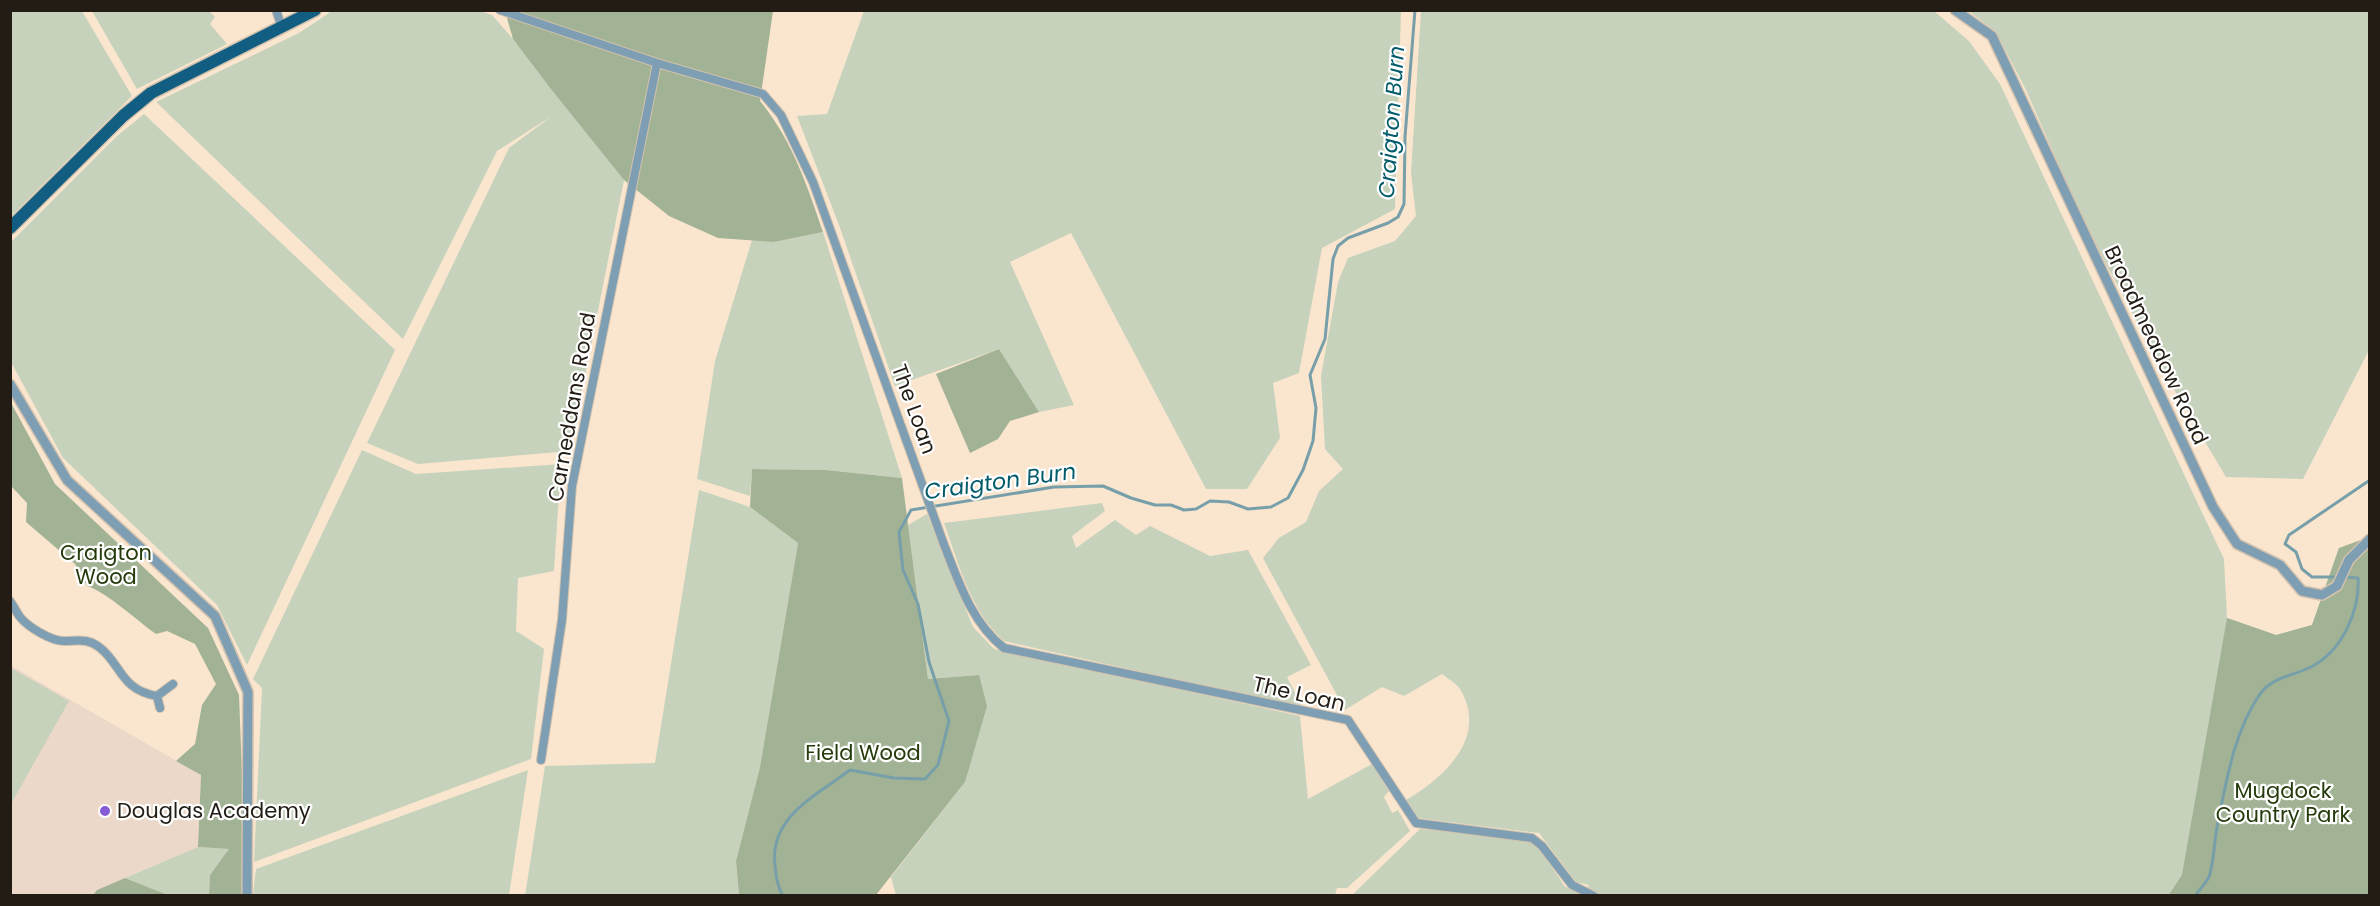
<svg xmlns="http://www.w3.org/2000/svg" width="2380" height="906" viewBox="0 0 2380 906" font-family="Poppins,sans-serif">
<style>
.education{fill:#ebd8c8}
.green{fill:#c6d2bc}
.forest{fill:#a2b294}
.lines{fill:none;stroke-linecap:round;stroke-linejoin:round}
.stream{stroke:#779fa9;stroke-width:3}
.minor-casing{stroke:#d3c2ad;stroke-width:10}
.tertiary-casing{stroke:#d3c2ad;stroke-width:12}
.primary-casing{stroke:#d3c2ad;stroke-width:15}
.minor{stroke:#7d9eb3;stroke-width:8}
.tertiary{stroke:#7d9eb3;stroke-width:9}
.primary{stroke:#115e82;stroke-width:12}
.poi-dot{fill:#865bd5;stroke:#fff;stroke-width:2}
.labels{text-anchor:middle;stroke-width:4.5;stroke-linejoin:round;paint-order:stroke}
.street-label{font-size:21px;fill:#231c14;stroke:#fff}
.park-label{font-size:21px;fill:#253b0b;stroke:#fff}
.poi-label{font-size:21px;fill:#231c14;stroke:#fff;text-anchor:start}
.water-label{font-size:22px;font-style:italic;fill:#025b6a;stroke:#fff}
</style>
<rect width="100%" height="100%" fill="#fae6cf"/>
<path class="education" d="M10 665 201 775 198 847 97 890 93 895H11Z"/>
<path class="green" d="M11 10 82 11 132 96 11 216Z
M477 10 492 15 513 39 624 180 570 451 418 464 367 443 509 148 552 116 497 151 403 339 156 102 299 33 332 11Z
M92 11H209L215 17 210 24 227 44 137 89Z
M864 11H1401L1395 209 1322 248 1299 373 1273 383 1280 438 1247 489H1206L1071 233 1010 262 1074 405 1039 412 999 349 895 386 839 225 797 116 827 114Z
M1421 11H1934L1969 41 2000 84 2224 559 2227 618 2276 635 2312 625 2339 548 2369 895H1352L1420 829 1500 835 1537 844 1565 887 1586 890 1589 885 1576 882 1539 833 1417 818 1406 800C1444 778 1489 737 1460 689 1456 683 1447 678 1442 674L1404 696 1382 687 1345 710 1263 558 1279 538 1306 522 1319 491 1343 469 1325 449 1321 376 1338 282 1348 258 1395 241 1416 216 1411 173Z
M1969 11H2369V350L2303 479 2226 477 2160 366 2083 220 2026 90 1996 32Z
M144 114 395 350 247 665 217 605 63 458 11 362V242L117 136Z
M823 232 902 478 826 470 752 469 750 496 697 479 715 361 752 240 774 242Z
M362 450 416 474 561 464 554 571 518 578 516 631 544 649 531 759 254 862 262 688 253 679Z
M699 490 750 507 798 543 760 767 736 861 739 895 525 896 545 766 655 763Z
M1102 503 1105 511 1072 536 1076 548 1115 520 1136 535 1150 526 1210 556 1248 550 1311 665 1287 677 1303 708 1004 641C970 611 959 564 944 523Z
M927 514 973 627 994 649 1300 716 1308 799 1372 764 1389 791 1384 797 1392 813 1398 810 1410 831 1347 888H1337L1335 895 896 896 891 877 965 782 979 675 928 679 908 525Z
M11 668 69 701 11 804Z
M528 770 509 895H253L256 869Z
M198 847 230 849 210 875 209 895H168L125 878Z"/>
<path class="forest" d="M505 11H773L760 101C792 140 807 185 823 232L774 242 718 238 669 216 624 180 551 89 513 39Z
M999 349 1039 412 1010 421 998 439 970 453 936 374Z
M10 401 55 484 208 628 239 695 243 800 242 895H209L210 875 229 849 198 847 201 775 176 761 195 744 202 705 216 684 195 644 167 631 156 634C136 620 108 593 87 586L75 564 26 522 27 503 11 486Z
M752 469 826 470 902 478 928 679 979 675 987 706 965 782 876 895H739L736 861 760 767 798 543 750 507Z
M2369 537V895L2168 896 2182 875 2227 618 2276 635 2312 625 2339 548Z
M125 878 168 895H93L97 890Z"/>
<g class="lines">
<path class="stream" d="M2338 577H2312L2302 569 2296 552 2285 544 2289 535 2370 480
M783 896C777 886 776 876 775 865 769 817 817 795 850 770L894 778 925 779 938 765 949 721 929 662 918 604 903 570 899 532 911 510 1054 487 1103 486 1131 498 1155 505H1171L1184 510 1196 509 1210 501 1229 502 1248 509 1271 507 1288 498 1303 470 1313 441 1316 408 1310 375 1325 339 1333 259 1338 246 1348 238 1388 223 1398 217 1404 204 1405 137 1415 10
M2195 896C2199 890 2206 883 2209 877 2214 862 2214 843 2217 827 2226 783 2234 731 2260 694 2272 677 2295 675 2311 667 2342 651 2360 611 2358 578L2345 577"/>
<g class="minor-casing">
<path id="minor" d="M276 10 282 28
M500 10 657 63 763 94 781 115 813 182 943 542C958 580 971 622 1004 648L1348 720 1416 823 1532 838 1542 846 1572 885 1594 896
M10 601C14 606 16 612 20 617 28 627 51 641 64 641 78 641 87 638 99 647 121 663 120 690 157 696L173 684
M157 696 160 708
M541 760 562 620 572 486 657 63"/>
</g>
<g class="tertiary-casing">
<path id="tertiary" d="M1955 10 1992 36 2213 507 2237 544 2280 565 2302 591 2322 595 2337 586 2349 560 2370 539
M10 384 67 480 215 616 248 692 247 896"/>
</g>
<g class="primary-casing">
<path id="primary" d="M10 228 123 116 151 93 315 10"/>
</g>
<use href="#minor" class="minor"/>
<use href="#tertiary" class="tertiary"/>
<use href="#primary" class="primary"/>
</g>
<circle class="poi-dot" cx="105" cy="811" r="6"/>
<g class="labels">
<g class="street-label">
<text transform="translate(2156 345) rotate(65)" y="7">Broadmeadow Road</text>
<text transform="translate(572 407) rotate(-80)" y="7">Carneddans Road</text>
<text transform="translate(914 409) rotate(70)" y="7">The Loan</text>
<text transform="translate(1299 694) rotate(13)" y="7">The Loan</text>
</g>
<g class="park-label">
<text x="106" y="560">Craigton<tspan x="106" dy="24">Wood</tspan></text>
<text x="863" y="760">Field Wood</text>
<text x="2283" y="798">Mugdock<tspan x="2283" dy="24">Country Park</tspan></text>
</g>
<g class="poi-label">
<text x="117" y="818">Douglas Academy</text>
</g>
<g class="water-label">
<text transform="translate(1391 122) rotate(-86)" y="8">Craigton Burn</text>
<text transform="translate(1000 481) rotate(-8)" y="8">Craigton Burn</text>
</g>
</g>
<rect width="2380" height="906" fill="none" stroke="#231c14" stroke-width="24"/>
</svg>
